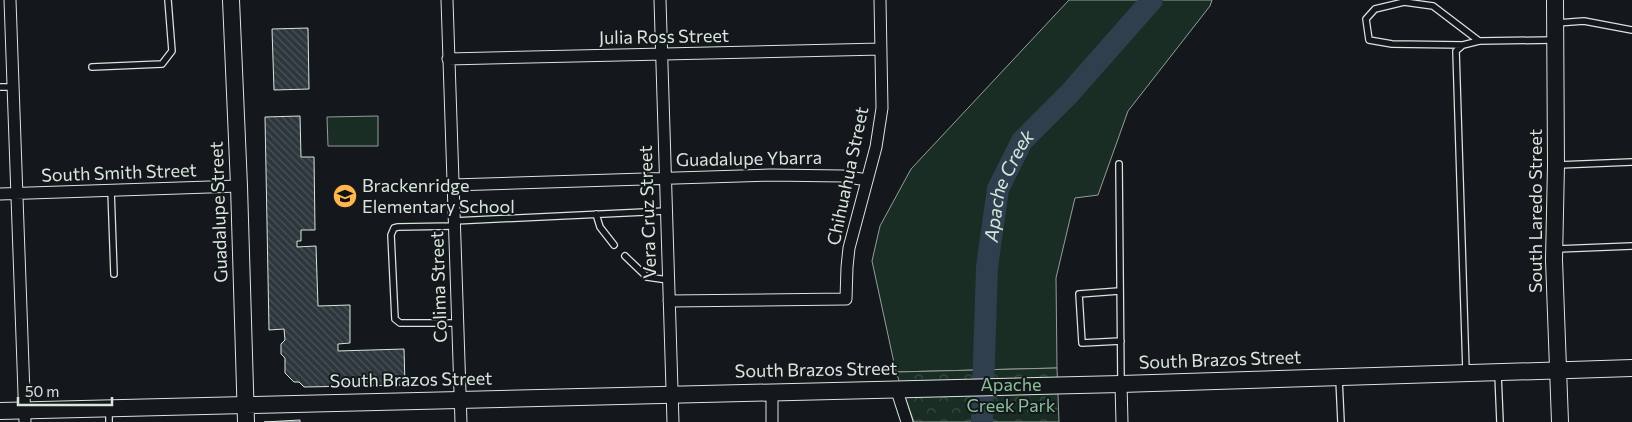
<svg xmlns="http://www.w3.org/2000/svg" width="1632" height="422" viewBox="0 0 1632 422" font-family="Commissioner,sans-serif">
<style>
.green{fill:#1a2d24;stroke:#939e99}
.forest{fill:url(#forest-crowns);stroke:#939e99}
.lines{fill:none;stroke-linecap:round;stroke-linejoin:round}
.river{stroke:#2f3f4d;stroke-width:22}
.building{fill:url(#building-back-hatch);stroke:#d8e6dc}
.lane-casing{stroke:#d8e6dc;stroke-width:8}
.street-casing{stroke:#d8e6dc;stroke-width:13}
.secondary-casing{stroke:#d8e6dc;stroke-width:18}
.lane{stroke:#14181c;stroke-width:5.5}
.street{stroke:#14181c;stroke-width:11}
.secondary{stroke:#14181c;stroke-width:16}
.labels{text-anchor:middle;stroke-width:4;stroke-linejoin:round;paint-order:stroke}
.street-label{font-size:18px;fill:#d8e6dc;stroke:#14181c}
.poi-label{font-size:18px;fill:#d8e6dc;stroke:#14181c;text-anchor:start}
.park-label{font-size:18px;fill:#8ac095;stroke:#14181c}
.water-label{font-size:19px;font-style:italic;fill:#d8e6dc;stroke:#14181c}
</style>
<defs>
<pattern id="forest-crowns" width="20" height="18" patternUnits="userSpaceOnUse" patternTransform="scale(1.25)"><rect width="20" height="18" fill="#1a2d24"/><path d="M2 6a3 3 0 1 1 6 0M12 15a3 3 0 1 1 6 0" fill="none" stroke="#3b4b43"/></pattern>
<pattern id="building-back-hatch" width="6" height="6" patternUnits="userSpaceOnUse" patternTransform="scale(1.25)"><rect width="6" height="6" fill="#2c363c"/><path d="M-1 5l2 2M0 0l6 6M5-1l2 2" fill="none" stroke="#4a5358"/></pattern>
</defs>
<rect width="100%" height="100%" fill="#14181c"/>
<path class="green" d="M1069 0H1212L1210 6 1128 111 1098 195 1075 198 1056 278 1057 368 896 372 872 261 880 226 911 169Z
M378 116V146H328L327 117Z"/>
<path class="forest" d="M1057 368 1059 422H914L896 372Z"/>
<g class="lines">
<path class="river" id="s1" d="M982 422 987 267 998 189 1022 141 1069 94 1152 0"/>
</g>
<path class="building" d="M308 28 309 89 274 90 272 29Z
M300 116 301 157H314L315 230H301V241H297V247L316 246 318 306 350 305V343L338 344V351L404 349 405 385 304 387 299 382H294L285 373V358L281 354V344L285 340 284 329 269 330 265 117Z
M300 420V422H264Z"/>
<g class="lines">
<g class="lane-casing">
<path id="lane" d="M1557 23 1584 21 1632 30
M1463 45 1392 44 1369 40 1366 19 1375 9 1404 2 1433 6 1479 41
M92 67 162 64 172 51 168 0
M0 87H12
M1119 164 1121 382
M1558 165 1632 162
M111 190 114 274
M596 214 600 227 614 245
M454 221 666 211
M454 226 398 227 394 228 391 235 395 319 400 323H457
M1557 249 1632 246
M625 256 647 277 668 280
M1119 291 1079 294 1082 343 1121 341
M1466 371 1456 51 1463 45 1479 41 1554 40
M1498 374 1500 422
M1339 379 1341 422
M109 409V422"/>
</g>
<g class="street-casing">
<path id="street" d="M10 0 25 422
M447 0 461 422
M660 0 673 422
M448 59 881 49
M452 185 771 175 842 176 867 180
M0 194 239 186
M669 301 846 299 847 267 849 248 876 147 882 108 880 0
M1121 384 1122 422
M896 388 907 422
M772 391V422"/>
</g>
<g class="secondary-casing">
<path id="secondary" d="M231 0 239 186 246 422
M1555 0 1556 165 1554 260 1560 422
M0 411 1121 384 1632 368"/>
</g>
<use href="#lane" class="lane"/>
<use href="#street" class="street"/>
<use href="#secondary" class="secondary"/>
</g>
<defs>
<g id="school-disc" transform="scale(1.25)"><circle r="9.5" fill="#ffb74d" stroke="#14181c"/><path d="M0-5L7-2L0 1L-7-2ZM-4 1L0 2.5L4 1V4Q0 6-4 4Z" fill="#111"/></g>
</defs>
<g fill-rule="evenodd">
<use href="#school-disc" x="345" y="196"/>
</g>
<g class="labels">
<g class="street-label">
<text transform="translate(664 37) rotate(-1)" y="6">Julia Ross Street</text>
<text transform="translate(749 159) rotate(-1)" y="6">Guadalupe Ybarra</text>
<text transform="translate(119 173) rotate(-2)" y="6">South Smith Street</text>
<text transform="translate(848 176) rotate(-78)" y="6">Chihuahua Street</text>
<text transform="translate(1536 211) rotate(-90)" y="6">South Laredo Street</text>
<text transform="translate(219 212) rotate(-92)" y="6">Guadalupe Street</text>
<text transform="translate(648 212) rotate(-92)" y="6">Vera Cruz Street</text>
<text transform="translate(439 287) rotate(-92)" y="6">Colima Street</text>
<text transform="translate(1220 360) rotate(-2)" y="6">South Brazos Street</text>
<text transform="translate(816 370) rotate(-1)" y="6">South Brazos Street</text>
<text transform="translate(411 380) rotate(-1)" y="6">South Brazos Street</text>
</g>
<g class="poi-label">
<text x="362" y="192">Brackenridge<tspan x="362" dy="21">Elementary School</tspan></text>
</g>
<g class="park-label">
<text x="1011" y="391">Apache<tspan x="1011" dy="21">Creek Park</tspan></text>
</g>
<g class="water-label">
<text dy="7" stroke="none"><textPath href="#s1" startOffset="240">Apache Creek</textPath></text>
</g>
</g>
<path d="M18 397v8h94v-8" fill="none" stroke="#d8e6dc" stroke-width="2.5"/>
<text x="25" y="397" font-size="15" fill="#d8e6dc" stroke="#14181c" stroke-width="4" paint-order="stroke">50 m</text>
</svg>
